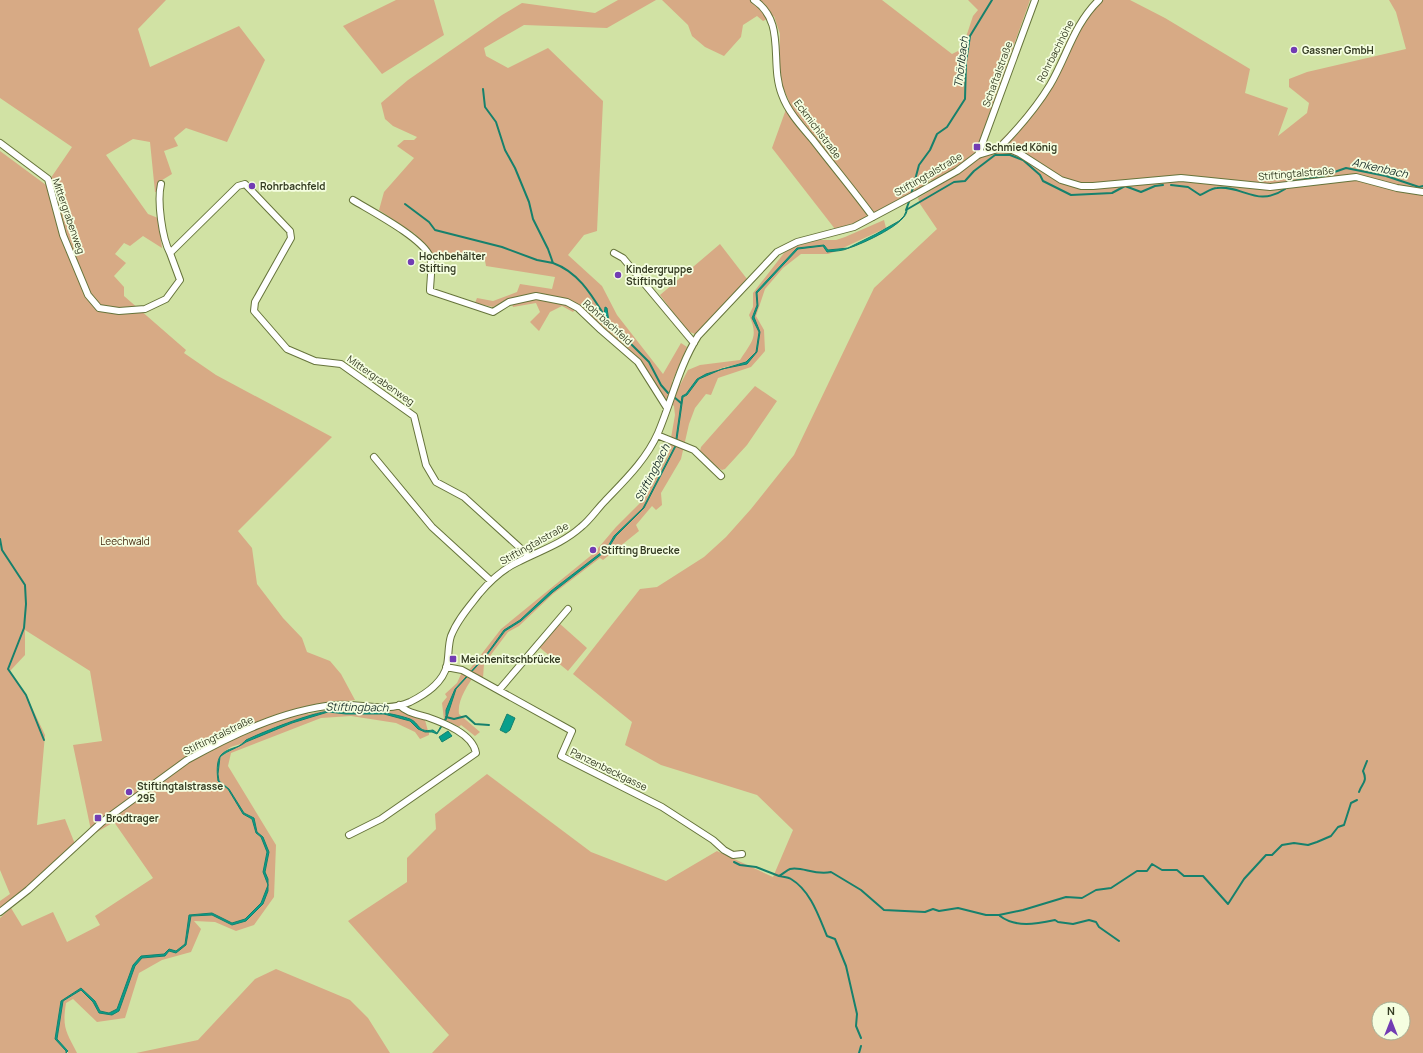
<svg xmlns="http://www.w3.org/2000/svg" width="1423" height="1053" viewBox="0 0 1423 1053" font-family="Manrope,sans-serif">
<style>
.green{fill:#d7aa85;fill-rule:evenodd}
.water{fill:#089f8c;stroke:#16816c}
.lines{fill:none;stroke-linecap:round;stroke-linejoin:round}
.stream{stroke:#16816c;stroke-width:2}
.minor-casing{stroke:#66743b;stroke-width:8}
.minor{stroke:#fff;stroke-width:6}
.poi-dot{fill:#723cb3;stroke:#f5fee0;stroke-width:1.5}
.labels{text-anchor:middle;stroke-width:3.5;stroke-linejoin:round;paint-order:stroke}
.poi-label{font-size:10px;font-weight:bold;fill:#353c23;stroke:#f5fee0;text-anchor:start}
.street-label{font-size:10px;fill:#353c23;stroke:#f5fee0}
.park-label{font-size:10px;fill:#42260c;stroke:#f5fee0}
.water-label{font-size:11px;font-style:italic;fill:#192e2a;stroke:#f5fee0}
</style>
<rect width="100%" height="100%" fill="#d1e2a4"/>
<path class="green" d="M0 0H166L138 29 150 67 239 26 265 60 227 142 186 128 174 138 178 146 164 151 172 174 159 182V193L155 192 150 142 133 139 106 155 148 214 158 218 162 248 143 236 130 246 124 243 115 254 126 263 114 276 124 287V296L186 350 184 353 216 375 332 437 238 531 252 548 257 584 283 618 302 638 307 652 330 661 341 674 355 700 308 706V714L335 708 361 711 399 709 425 720 428 731 419 728 412 720 384 713H346L337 711H327L292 722 246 741C240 745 236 745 231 747 218 754 216 768 218 781L228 789 243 814 252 819 256 833 261 837 267 852 263 872 268 885 261 903 245 919 232 923 212 913 189 915 185 944 176 952 169 949 164 954 141 956 133 965 118 1009 109 1013 100 1011 95 1001 81 988 61 1001 55 1039 66 1051V1053H0V918L11 908 22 926 53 912 67 942 100 925 95 916 153 878 114 822 92 835 73 745 102 741 90 671 25 630V655L10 671 26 695 45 735 37 825 65 819 77 849 47 877 42 871V875L0 912V901L10 894 0 870V151L46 185 72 147 0 98Z
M396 0H434L444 35 382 74 343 26Z
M618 0H656L607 28 524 25 484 48 486 56 508 68 548 48 603 101 597 231 584 235 568 255 602 286 617 315 663 374 681 343 687 347 672 382 680 385 688 370 700 365 740 360C752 341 759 337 749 315L753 307V293L784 253 796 246 819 240H836L845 237 884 220 886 228 843 248 828 250 824 245 797 248 756 292 757 305 752 317 759 332 756 352 746 362 722 368 697 379 686 394 682 396 675 446 643 508 614 536 607 548 551 591 520 620 504 630 486 655 455 689 444 720 442 703 447 697 445 694 457 683 462 672 466 674 501 629 594 553 616 527 643 500 668 455 675 415 674 406 662 395 641 361 603 328 580 304 573 312 562 306 550 312 539 331 530 322 540 312 536 303 513 307 510 299 493 307 475 303 477 298 493 301 517 292 520 284 552 289 555 277 486 266 484 255 430 253 415 234 379 210 384 192 414 158 397 146 404 140H414L417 137 393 126 385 119 381 103 408 80 502 15 522 3 595 13Z
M662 0H882L952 54 962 49 973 16 978 10 968 0H1030L975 154 1006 152 998 143 1017 124 1048 84 1069 36 1081 16 1096 0H1130L1165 18 1250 69 1245 93 1288 108 1278 136 1307 113 1309 103 1289 87V79L1307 72 1406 49 1396 12 1389 0H1423V1053H432L449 1035 348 921 407 882V858L436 829 435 814 487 774 591 852 666 881 717 851 773 877 793 830 757 795 661 765 625 745 632 722 573 674 640 589 657 587 704 557 726 537 751 509 794 455 874 288 937 229 920 204 918 198 958 174 936 181 929 180V183L857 222 835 229 772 148 789 101 782 86 779 63 780 34 774 16 763 21 757 16 743 25 741 37 724 56 705 47 692 36 688 25ZM1379 1009H1403V1033H1379Z
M720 244 747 279 695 334 687 331 660 295Z
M823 246 828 252 840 250 828 254H801L783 268 765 289 756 316 764 330 765 351 751 367 718 378 711 395 706 394 695 408 689 424 681 459 661 493 662 505 656 510 652 506 636 525 639 531 603 560 600 558 553 594 519 626 508 632 484 664 483 678 475 674C468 685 457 700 459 714L480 732 475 736 461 725 459 727 446 720 456 689 487 655 505 631 521 621 553 592 607 550 616 536 644 508 676 446 683 397 687 395 699 379 722 369 747 364 757 352 760 332 753 318 758 306 757 293 798 249Z
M755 386 777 401 747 445 725 469 722 470 712 464 700 451 701 447Z
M559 623 587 648 568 671 539 647Z
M328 712 346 714H384L410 721 418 729 429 732V735L420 739 415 732 396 723 351 716 321 718 231 753 228 766 276 845 274 897 254 925 236 931 215 922 194 921 201 929 191 952 162 960 139 973 125 1018 97 1022 73 999 66 1003C62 1028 66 1031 77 1053H68V1050L57 1039 63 1001 81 990 93 1002 99 1013 112 1015 119 1011 135 966 142 958 165 956 169 951 176 953 186 945 190 916 212 915 232 925 246 921 263 904 268 891V879L265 872 269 852 263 837 257 832 254 818 244 813 229 789 219 781 218 774 220 758C228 750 238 748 246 742L292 723Z
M276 969 350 1000 368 1018 390 1053H136L198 1040 255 979Z"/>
<path class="water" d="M907 209C909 223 862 244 849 248 843 251 835 251 827 252L823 246 798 249 757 293 758 306 754 317 760 332 757 352 747 364 722 369 699 379 687 395 683 397 676 446 644 508 616 536 607 550 553 592 521 621 505 631 487 655 456 689 446 720 437 734 432 732H425L418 729 410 721 384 714H346L328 712 292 723 246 742C238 748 228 750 220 757L218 774 219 781 229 789 244 813 254 818 257 832 263 837 269 852 265 872 268 879V891L263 904 246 921 232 925 212 915 191 916 186 945 176 953 169 951 165 956 142 958 135 966 119 1011 112 1015 99 1013 93 1002 81 990 63 1001 57 1039 68 1051 66 1053V1051L55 1039 61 1001 81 988 95 1001 100 1011 109 1013 117 1009 133 965 141 956 164 954 169 949 176 951 185 944 189 915 212 913 232 923 245 919 261 903 268 885 263 872 267 852 261 837 256 833 252 819 243 814 228 789 218 781C217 774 216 761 221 755 227 749 232 749 239 746 242 744 244 742 246 740 265 731 310 713 330 711 336 710 341 713 347 713 360 713 372 712 384 713 389 713 405 717 410 719 420 723 417 733 433 730L437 733 446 717V710L455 689 486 655 504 630 520 620 551 591 607 548 614 536 643 508 675 446 682 396 686 394 697 379 706 374 746 362 756 352 759 332 752 318 757 305 756 292 797 248 824 245 828 250 848 248 876 234 899 221 904 216Z
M605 307 607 308 609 322 604 316Z
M507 714 515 718 510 730 506 733 500 730Z
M448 731 452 736 442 742 439 737Z"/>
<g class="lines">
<path class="stream" d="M483 89 485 107 496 122 505 150 515 168 529 202 533 219 548 249 553 263C578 272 591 294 604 315
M1287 182 1320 177 1346 168 1386 176 1419 187 1423 186
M1171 185 1188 187 1200 195C1205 193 1212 188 1217 188 1243 185 1257 208 1285 189
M911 195 919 165 930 150 937 134 947 127 965 99 966 62 970 36 992 0
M405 204 429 222 435 230 502 247 537 260 553 263
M906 210 910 199
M906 210 954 182 965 181 974 171 995 155H1010L1023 160 1040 175 1043 181 1071 195 1112 193 1125 186 1141 192 1155 186 1163 185
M608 321 649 362 661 385 668 393
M674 397 681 403
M0 539 2 550 25 585 26 604 24 628 8 669 26 695 44 740
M446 717 454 719 466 716 475 724 489 725
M1359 792C1362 783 1368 782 1363 771L1367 761
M734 862 740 865 756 867 779 876C783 874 787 870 790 869 802 866 815 876 831 872L861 890 884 910 925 912 933 909 939 911 958 908 986 915H999L1023 910 1066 897 1082 898 1096 890 1111 888 1137 871H1147L1152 864 1162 870H1177L1184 876H1203L1228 904 1244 879 1266 855H1272L1282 845 1294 843 1308 845 1317 842 1331 836 1338 827 1344 825 1351 803 1357 800
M779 876C783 877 788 877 791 879 811 891 819 917 827 936L835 939 846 966 857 1014 856 1026 861 1038
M1000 916C1016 928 1036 924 1055 920L1058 922 1073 924 1089 920 1096 922 1099 927 1119 941
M859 1053 861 1046"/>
<g class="minor-casing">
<path id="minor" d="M754 0C787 22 769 63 782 95 788 112 802 127 813 140 833 166 854 191 873 217
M0 143 48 179 63 235 88 295 99 308 119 311 145 309 166 299 180 280 170 253 238 186 245 184 290 231 291 238 255 302 254 311 287 349 315 361 341 364 414 416 426 465 436 482 464 497 529 556
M998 149C1017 130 1036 108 1050 85 1067 56 1074 24 1099 0
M978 155 1035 0
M161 184C157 201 162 238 170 253
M353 200C371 211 423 238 430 257 433 266 430 281 430 291L493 312 509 302 536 296 567 302 578 308 601 330 638 362 667 408
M614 253 623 258 694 343
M657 435 694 450 721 476
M374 457 432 527 491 581
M446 667 462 670 572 731 561 756 662 807 713 840 724 850 733 855 742 854
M499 690 568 609
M349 835 381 819 476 753C473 734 444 723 427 717 417 714 407 713 399 705
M0 912 28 890 102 822 187 760C232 735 283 710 335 705 361 703 385 713 410 702 426 694 443 683 447 665 449 655 448 645 451 636 457 620 469 607 479 594 490 581 503 569 518 562 539 551 562 544 581 527 590 520 597 509 605 501 625 480 646 460 658 433 672 400 679 366 698 336L777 252 797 242 854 227 916 194 957 171 978 155 998 149 1012 150 1019 153 1061 180 1081 186H1093L1181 178 1270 187 1356 177 1397 188 1423 192"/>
</g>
<use href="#minor" class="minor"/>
</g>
<g class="poi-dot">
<circle cx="1294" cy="50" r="4"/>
<rect x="973" y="143" width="8" height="8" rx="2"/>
<circle cx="252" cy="186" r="4"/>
<circle cx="411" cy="262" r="4"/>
<circle cx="618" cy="275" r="4"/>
<circle cx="593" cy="550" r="4"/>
<rect x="449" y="655" width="8" height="8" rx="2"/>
<circle cx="129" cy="792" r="4"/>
<rect x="94" y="814" width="8" height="8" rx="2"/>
</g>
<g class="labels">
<g class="poi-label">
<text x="1302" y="54">Gassner GmbH</text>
<text x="985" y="151">Schmied König</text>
<text x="260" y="190">Rohrbachfeld</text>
<text x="419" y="260">Hochbehälter<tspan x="419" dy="12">Stifting</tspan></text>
<text x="626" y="273">Kindergruppe<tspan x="626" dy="12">Stiftingtal</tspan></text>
<text x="601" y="554">Stifting Bruecke</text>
<text x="461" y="663">Meichenitschbrücke</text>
<text x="137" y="790">Stiftingtalstrasse<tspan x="137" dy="12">295</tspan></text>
<text x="106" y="822">Brodtrager</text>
</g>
<g class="street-label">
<text transform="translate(1055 51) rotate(-63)" y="4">Rohrbachhöhe</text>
<text transform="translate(997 74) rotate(-70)" y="4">Schaftalstraße</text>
<text transform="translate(818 129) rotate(53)" y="4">Eckmichlstraße</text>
<text transform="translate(1296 173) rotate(-5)" y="4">Stiftingtalstraße</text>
<text transform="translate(928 174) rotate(-30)" y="4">Stiftingtalstraße</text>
<text transform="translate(69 216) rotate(71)" y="4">Mittergrabenweg</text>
<text transform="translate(608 322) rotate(42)" y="4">Rohrbachfeld</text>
<text transform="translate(381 380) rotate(35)" y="4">Mittergrabenweg</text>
<text transform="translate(534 543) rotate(-29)" y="4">Stiftingtalstraße</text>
<text transform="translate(218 735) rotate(-26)" y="4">Stiftingtalstraße</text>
<text transform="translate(609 769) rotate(26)" y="4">Panzenbeckgasse</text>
</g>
<g class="park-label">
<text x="125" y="545">Leechwald</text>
</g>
<g class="water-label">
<text transform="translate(961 62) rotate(-83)" y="4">Thörlbach</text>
<text transform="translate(1380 168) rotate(13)" y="4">Ankenbach</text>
<text transform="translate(652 473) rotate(-63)" y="4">Stiftingbach</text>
<text transform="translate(357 707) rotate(1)" y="4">Stiftingbach</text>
</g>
</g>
<g transform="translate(1391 1021)"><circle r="19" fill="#f5fee0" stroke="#a8b094"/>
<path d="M0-3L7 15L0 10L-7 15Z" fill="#723cb3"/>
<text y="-6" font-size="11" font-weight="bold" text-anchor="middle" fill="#353c23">N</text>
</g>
</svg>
